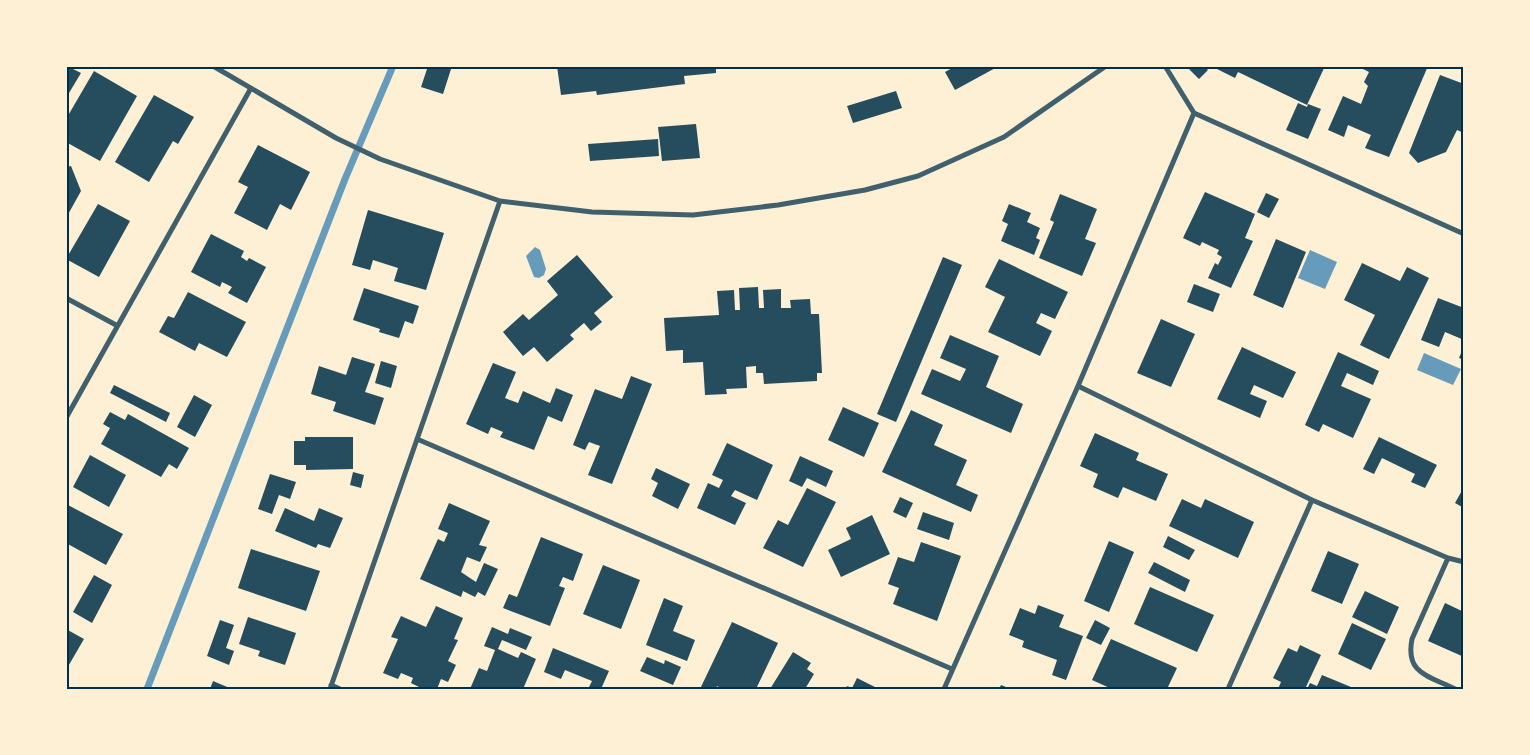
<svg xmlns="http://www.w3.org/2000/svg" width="1530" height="755" viewBox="0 0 1530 755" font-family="'Nunito Sans',sans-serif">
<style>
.water{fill:#669bbc}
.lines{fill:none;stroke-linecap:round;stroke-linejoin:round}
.stream{stroke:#669bbc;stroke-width:7}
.building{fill:#264d5e}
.minor{stroke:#3f606c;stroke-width:5}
.neatline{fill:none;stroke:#003049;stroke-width:2}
</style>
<rect width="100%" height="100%" fill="#fdf0d5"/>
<path class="water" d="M535 247 540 250 546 269 544 275 539 278 534 277 526 256Z
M1310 250 1337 262 1325 289 1298 278Z
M1424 353 1461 369 1453 385 1417 370Z"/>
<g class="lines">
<path class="stream" d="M147 689 345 179 393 66"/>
</g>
<path class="building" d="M66 66H75L73 69 81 73 66 98Z
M428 66H452L443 94 421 87Z
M557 66H716V73L684 76 685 84 597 95 596 91 561 95Z
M956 66H999L955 90 945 72Z
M1186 66H1204L1208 70 1199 79Z
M1211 66H1325L1307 105 1238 72 1235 78Z
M1365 66H1428L1389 157 1365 148 1371 135 1348 125 1344 137 1328 130 1343 96 1361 104 1368 86 1364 82 1369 72 1363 69Z
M94 71 137 96 100 161 66 142V119Z
M1440 75 1464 84V133L1457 130 1446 152 1418 163 1409 153Z
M896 91 902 108 853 123 847 106Z
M154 95 194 117 178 144 173 141 149 182 115 162Z
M1298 103 1307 107 1308 104 1321 109 1308 139 1286 130Z
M696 124 700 158 662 161 658 127Z
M658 139 659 156 590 161 588 144Z
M258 145 310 172 291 210 280 204 267 230 234 213 248 187 238 182Z
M71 166 81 191 66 218V167Z
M1205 192 1255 214 1245 238 1253 241 1231 288 1208 278 1215 263 1218 265 1222 257 1217 254 1219 250 1202 242 1200 246 1183 238Z
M1266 193 1279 199 1269 218 1257 212Z
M1060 194 1097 209 1085 239 1096 243 1082 276 1039 258 1054 222 1050 220Z
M98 204 130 221 99 277 66 259Z
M1009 204 1031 213 1027 222 1040 228 1036 238 1040 240 1034 255 1001 241 1008 224 1002 221Z
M368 210 444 233 426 290 394 281 398 268 373 260 370 270 352 265Z
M211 234 244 251 241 257 247 261 249 258 266 267 247 303 228 293 232 287 222 282 220 287 191 272Z
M1276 239 1306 252 1283 308 1253 295Z
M577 255 613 297 594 313 602 322 591 331 584 323 570 335 574 339 547 362 534 347 523 356 503 332 523 314 529 320 558 295 547 281Z
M943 257 962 265 896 422 877 414Z
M999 259 1068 292 1055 319 1041 313 1036 323 1052 331 1040 356 988 332 1005 297 985 287Z
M1362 263 1400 281 1407 267 1429 278 1389 359 1360 345 1375 315 1344 300Z
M1194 284 1220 294 1213 312 1187 302Z
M758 287 759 308H764L763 290 781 289V308H791L790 300 810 299 811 314H819L822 373H817V381L764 384 763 373H756V366L746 367 747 388 726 389 727 394 705 395 703 362 683 363V350L666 351 664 318 719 315 717 291 734 290 735 310H740L739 288Z
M364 288 419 306 413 324 405 321 399 338 379 332 380 329 353 320Z
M188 292 246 322 227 357 199 343 195 351 159 332 168 316 174 318Z
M1438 298 1464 308V340L1445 332 1439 347 1421 340Z
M1161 319 1195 334 1171 387 1137 373Z
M950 335 999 356 986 387 1023 404 1011 433 921 394 932 369 960 381 966 369 940 358Z
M1464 346V360L1459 358Z
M1242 347 1296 372 1283 398 1254 385 1250 394 1267 401 1260 418 1217 399Z
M1338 352 1379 371 1373 385 1347 373 1341 386 1371 399 1353 438 1323 424 1319 432 1305 425Z
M352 357 375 364 365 392 384 398 375 425 333 411 336 402 311 394 319 366 346 375Z
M381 361 397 366 391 388 375 383Z
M493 363 516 372 505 398 518 403 523 391 550 403 556 388 573 395 562 422 548 416 534 450 500 437 503 432 491 427 488 434 466 424Z
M631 376 652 384 612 484 588 475 600 446 589 442 585 450 573 445 595 389 622 399Z
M114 385 170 413 166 422 110 393Z
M194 395 212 405 195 437 177 427Z
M843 407 879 423 864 457 828 440Z
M911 410 943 425 934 445 967 460 956 485 978 495 971 512 882 472Z
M110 412 125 420 128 414 189 448 177 469 169 464 161 477 101 444 110 428 103 424Z
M1095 433 1139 453 1136 460 1168 474 1156 501 1123 487 1118 498 1093 487 1098 474 1080 466Z
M305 437H353V469L306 470V465H294V441H305Z
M1379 437 1437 465 1425 488 1411 482 1415 474 1382 458 1374 474 1363 469Z
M727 443 773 465 757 500 735 490 731 496 746 503 735 525 697 508 708 483 719 488 723 480 712 475Z
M90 455 126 475 109 507 73 487Z
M800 456 833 471 826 487 807 478 802 487 789 481Z
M656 468 690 484 678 509 652 496 658 483 651 479Z
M353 472 364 475 361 488 350 485Z
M270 474 296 482 290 499 279 495 272 514 258 509Z
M1464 487V508L1455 503Z
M807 488 836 502 803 567 763 548 778 520 788 525Z
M900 497 913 503 906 518 893 512Z
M1182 499 1201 508 1205 499 1254 522 1238 558 1169 526Z
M449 503 490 521 479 545 487 547 480 562 467 557 461 572 476 582 484 563 498 569 485 596 478 592 475 597 463 591 461 597 420 579 438 539 444 542 448 533 438 529Z
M66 504 123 534 106 565 66 543Z
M285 508 314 521 319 508 343 518 330 548 318 544 316 548 275 531Z
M923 512 954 523 949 540 917 529Z
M872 515 890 554 841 577 828 550 851 539 846 528Z
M1168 536 1195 550 1189 560 1163 547Z
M541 537 583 554 573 581 563 577 559 586 565 588 550 626 503 608 509 594 517 597Z
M1109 541 1134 552 1109 612 1084 601Z
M921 542 961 556 937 621 893 604 899 588 888 584 898 557 914 562Z
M251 549 320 571 306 611 238 588Z
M1328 551 1359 564 1342 604 1311 591Z
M1154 562 1190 580 1185 592 1148 573Z
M603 565 640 580 621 629 583 614Z
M94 575 112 585 92 623 73 612Z
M1150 587 1214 615 1197 652 1134 624Z
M1365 591 1399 607 1387 634 1352 617Z
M664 598 683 606 673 631 695 640 687 661 646 645Z
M1445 603 1464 612V657L1428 641Z
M1038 605 1064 615 1059 627 1083 636 1066 680 1052 675 1057 660 1022 647 1024 641 1009 635 1020 608 1035 614Z
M436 606 463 618 454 639 458 640 448 661 456 665 448 682 441 679 437 689H423L411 683 413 678 401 673 398 679 383 673 398 639 391 637 401 616 426 627Z
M248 617 296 633 285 665 258 656 260 651 239 644Z
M220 620 234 625 226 648 234 651 229 665 207 656Z
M1095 620 1110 628 1101 645 1086 638Z
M732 622 778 643 756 689H722L717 686 716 689H700Z
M1352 623 1386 639 1371 670 1338 654Z
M492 627 508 634 510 628 532 637 526 650 502 640 498 649 518 658 521 652 536 659 523 689H470L479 668 487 671 495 650 484 646Z
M66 629 84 639 66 670Z
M1111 639 1177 668 1167 689H1112L1092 680Z
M1300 645 1321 655 1305 689H1278L1281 682 1273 678 1288 648 1297 652Z
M553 648 609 671 601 689H588L592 681 565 670 561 679 544 672Z
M793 652 811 663 807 669 814 674 805 689H770Z
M647 657 664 664 665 660 681 667 673 685 640 671Z
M1322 675 1351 687 1350 689H1307L1310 683 1317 686Z
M857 678 879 689H846L847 686 852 688Z
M213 681 232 689H210Z
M1001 685 1011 689H999Z"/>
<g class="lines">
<path class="minor" d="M213 66 336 138 380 159 500 201 592 212 693 215 778 205 865 190 918 176 1004 137 1106 66
M1165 66 1194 113 1464 234
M66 298 116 325
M1078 386 1312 500 1448 558 1464 562
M66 418 251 88
M417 439 952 669
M1448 558 1412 639C1405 674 1429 676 1455 689
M331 685 340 689
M330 689 500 201
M944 689 1078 386 1194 113
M1228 689 1312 500"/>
</g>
<rect width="1530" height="755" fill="none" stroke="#fdf0d5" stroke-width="135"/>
<rect x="68" y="68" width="1394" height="620" class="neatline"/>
</svg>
